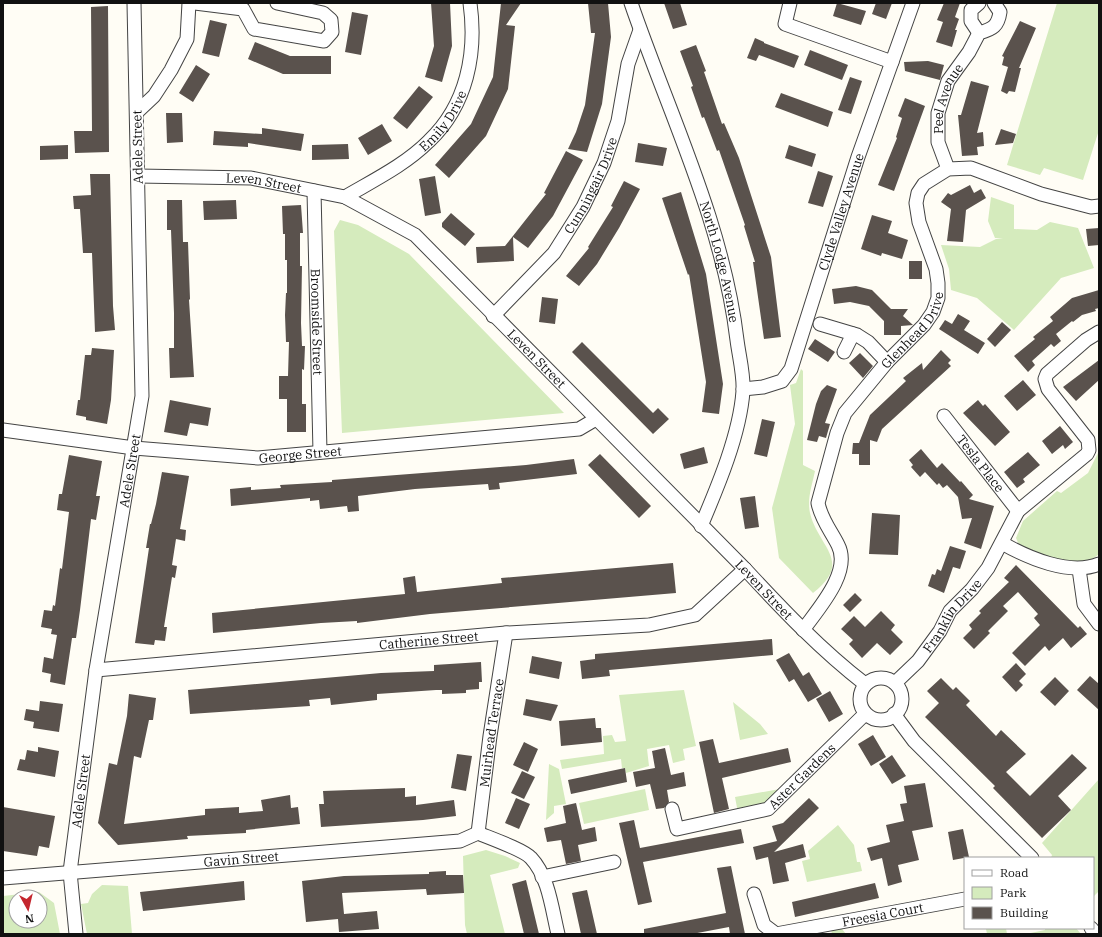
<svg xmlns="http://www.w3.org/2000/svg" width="1102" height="937" viewBox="0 0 1102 937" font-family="'IBM Plex Serif',serif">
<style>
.green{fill:#d5ebbd;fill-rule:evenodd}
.building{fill:#5a524d}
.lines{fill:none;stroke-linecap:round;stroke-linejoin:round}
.minor-casing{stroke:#444;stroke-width:15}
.minor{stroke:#fff;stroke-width:13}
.labels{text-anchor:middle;stroke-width:4;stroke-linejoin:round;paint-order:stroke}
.street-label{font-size:13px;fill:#111;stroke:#fff}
</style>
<rect width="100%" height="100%" fill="#fffdf5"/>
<path class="green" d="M1057 3H1099V130L1083 180 1044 168 1040 175 1007 165Z
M991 197 1014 205V229L1037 230 1050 222 1078 228 1094 268 1061 278 1014 330 977 298 951 290 949 269 941 245 980 247 996 239 1003 238H995L988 221Z
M340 220 358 225 409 254 564 413 342 433 334 231Z
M801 369 803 371V465L815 471C812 486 807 498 810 513 818 547 854 561 813 593L779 558 772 508 795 424 790 385 796 383Z
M1099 451V554C1077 574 1044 555 1020 547L1016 538 1023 521 1057 491 1061 493 1088 473Z
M684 690 696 746 683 749 685 760 673 763 669 745 647 749 649 766 626 773 625 768H622L621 759 562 769 560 760 604 754 603 736 612 735 615 742 626 741 619 695Z
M733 702 760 724 768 734 740 740Z
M549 764 559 769 566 804 554 806V813L546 820Z
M1099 779V891L1093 897V858H1051L1052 855 1042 843Z
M645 789 649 810 584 824 579 803Z
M780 789 766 808 738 813 735 797Z
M838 825 854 845 857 862H860L862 871 807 882 802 861 810 859 808 851Z
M486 850 505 856 520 863 518 868 490 875 505 934H467L465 925 463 856Z
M102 885 128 886 132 934H87L81 904 88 903 92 894Z
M39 892 54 903 60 934H3V896ZM16 897H40V921H16Z
M990 928H1006L1007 934H987L986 929Z
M1045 928H1076L1081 934H1026L1045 930Z
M842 929 846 934H832L831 930Z"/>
<path class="building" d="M431 3H450L452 46 442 82 425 77 434 46Z
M501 3H521L506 25 515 26 508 89 486 136 449 178 435 165 471 124 493 77Z
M588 3H608L611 37 602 104 587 152 568 149 576 132 585 105 595 33H591Z
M664 3H680L687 25 673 29Z
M837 3 866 11 861 25 833 16Z
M876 3H892L886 19 872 14Z
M944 3H960L955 17 959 19 955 30H957L952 47 936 42 943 22 937 20Z
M108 6 109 152 75 153 74 131H92L91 7Z
M352 12 368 15 361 55 345 52Z
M210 20 227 24 219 57 202 53Z
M1020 21 1036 28 1019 68H1021L1015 92 1009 91 1007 94 1001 91 1008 67 1002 65 1004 57 1002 56Z
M755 38 764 42V43L799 56 794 68 759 55 756 61 747 58Z
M255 42 290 56H331V74H283L248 59Z
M696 45 706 71 704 72 722 124 724 123 739 158 771 257 781 337 764 339 753 262H755L744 226 745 225 719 150 717 151 704 117 702 118 691 87 693 86 680 51Z
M810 50 848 65 842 80 804 65Z
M928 61 944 65 940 80 905 71 904 62Z
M196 65 210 74 193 102 179 93Z
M850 77 862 81 851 114 838 110Z
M971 81 989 86 977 133 983 132 984 146 977 147 978 155 962 156 958 115H961Z
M419 86 433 97 407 129 393 118Z
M781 93 833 112 828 127 775 107Z
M905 98 925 106 894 191 878 185 897 138 896 137 902 118 898 116Z
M166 113H182L183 142 167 143Z
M382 124 392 141 368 155 358 138Z
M262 128 304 134 301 151 248 143V147L213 145 214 131 262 134Z
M1001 129 1016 134 1013 143 995 145Z
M638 143 667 148 663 166 635 162Z
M348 144 349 159 312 160V145Z
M68 145V159L40 160V146Z
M789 145 816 154 812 167 785 158Z
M566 151 583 160 553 216 528 248 513 237 514 261 477 263 476 247 505 246 546 194 544 193Z
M818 171 833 176 823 207 808 203Z
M90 174H110L113 306 115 330 95 332 92 253H83L80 209H74L73 196 91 195Z
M435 176 441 213 425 216 419 179Z
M624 181 640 189 619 228 597 264 579 286 566 276 589 248 588 247 613 207 611 206Z
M970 185 974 193 981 189 986 198 966 210 963 242 947 241 951 209 941 202 948 193 951 195Z
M681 192 706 274 723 384 719 414 702 412 706 382 689 274 688 275 662 198Z
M167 200H182L183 242H188L190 299 189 300 194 377 170 378 169 348H174V313L171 230H167Z
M236 200 237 219 204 220 203 201Z
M301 205 303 233H300V266H302L301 323 302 346H305L304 370 302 369V404H306V432H287V399H279V376H288L289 342H286L285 315 286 293H287V260H285V234H283L282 206Z
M451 213 475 234 465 246 442 227V223Z
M872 215 892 221 888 233 908 240 902 259 882 253 881 256 861 249Z
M1099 228V245L1088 246 1086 229Z
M909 261H922V279H909Z
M856 286 872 290 891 309H908L903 316 913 325 901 326V335H884V321L869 306 850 302 834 304 832 289Z
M1099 290V308L1095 309 1096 311 1082 315 1073 322 1072 321 1056 334 1061 341 1054 347 1051 344 1032 361 1035 365 1028 372 1014 356 1035 339 1033 337 1053 321 1050 317 1072 298Z
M542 297 558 299 555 324 539 322Z
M958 314 970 321 964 330 985 343 978 354 939 329 945 320 952 324Z
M1002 322 1011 330 995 347 987 339Z
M815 339 835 352 828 362 808 349Z
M582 342 653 413 658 408 669 419 653 434 572 352Z
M92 348 114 350 111 400 107 424 86 420V417L76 415 78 400H80L85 355H91Z
M941 350 951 360 948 363 951 366 882 429 877 442 870 440V465H859V454H852L853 443H859L870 415 906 381 903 378 922 363 923 370Z
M860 353 873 366 863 378 849 363Z
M1099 360V380L1076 401 1063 387Z
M1023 380 1036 395 1017 411 1004 396Z
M827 385 837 389 825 423 830 424 826 438 819 436 817 442 807 440 816 404 821 391Z
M170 400 211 408 208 426 190 423 187 436 164 432Z
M978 400 983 406 985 404 1010 432 995 446 963 413Z
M762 419 775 422 767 457 754 454Z
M1060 426 1073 442 1065 449 1063 445 1052 454 1042 441Z
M704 447 708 463 684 469 680 454Z
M921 449 937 468 942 463 960 482 961 481 973 495 969 499 994 506 981 549 964 543 972 518 962 519 958 497 947 485 943 488 939 483 937 485 925 472 920 477 911 467 913 465 909 460Z
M1028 452 1040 465 1023 479 1025 482 1017 488 1004 472Z
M600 454 651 506 639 518 588 465Z
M69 455 102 461 96 496H100L96 520 91 519 80 610 76 638H72L65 685 50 682 51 674 42 672 44 657 53 659 57 635 51 634 52 629 41 627 44 610 52 611 53 605 55 606 60 568 62 569 69 512 57 510 59 494H62Z
M574 459 577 474 499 483 500 489 489 490 488 484 415 489 358 496 359 511 348 512 347 506 320 509 319 500 310 501V498L231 506 230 489 251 487V490L281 488 280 485 332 482V480L526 465Z
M162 472 189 476 180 529 186 530 185 541 176 539 172 565 177 566 175 578 172 577 164 627H167L165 641 155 640 154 645 135 643 149 548H146L150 524H151L156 504Z
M755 496 759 527 745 529 740 498Z
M872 513 900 515 898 555 869 554Z
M950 546 966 551 960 569 953 567 944 593 928 586 932 574 935 575 937 569 941 571Z
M673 563 676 593 430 614 357 623V621L321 623 213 633 212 613 405 594 403 578 415 576 417 592 502 583 501 578Z
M1016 565 1078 628 1080 626 1087 634 1071 648 1063 638 1049 651 1045 646 1025 666 1012 653 1040 625 1034 618 1038 614 1018 592 1003 606 1008 611 988 631 990 633 974 649 963 638 972 629 969 625 981 613 979 611 1009 582 1004 578Z
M855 593 862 600 850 612 843 605Z
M881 611 895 625 891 630 903 642 890 655 877 643 862 658 849 644 853 640 841 629 854 616 865 627Z
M772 639 773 655 609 670 610 676 582 679 580 661 595 659V654Z
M789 653 803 676 809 672 822 694 808 702 794 679 789 682 776 660Z
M532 656 562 662 559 679 529 673Z
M481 662 482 682H479V689L466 690V693L442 694V690H436L377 694V700L331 705 330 698 309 700 310 706 190 714 188 690 381 673 434 671V665Z
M1016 663 1026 674 1019 681 1023 685 1016 692 1002 677Z
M1090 676 1099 684V710L1077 690Z
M1055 677 1069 691 1055 706 1040 692Z
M941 678 953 690 956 687 970 701 966 705 996 736 1001 730 1026 754 1006 772 1030 796 1072 754 1087 768 1058 796 1071 810 1042 838 993 788 995 786 925 717 939 703 927 691Z
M830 691 843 714 829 722 816 699Z
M129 694 156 698 153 720H149L141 758 134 756 124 824 205 815V809L239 807V813L263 811 261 800 290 795 291 808 298 807 300 824 246 830V833L187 836 188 839 118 845 98 823 109 763 117 765 127 716Z
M526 699 558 705 551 721 523 715Z
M40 701 63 704 59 732 33 728 34 722 24 720 26 709 39 711Z
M595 718 596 728H601L602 742 561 746 559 721Z
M873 735 886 757 871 766 858 744Z
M713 739 719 763 788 748 791 762 722 778 729 809 714 813 699 742Z
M524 742 538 749 528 772 513 765Z
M38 747 59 751 55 777 17 770 20 759 25 760 27 750 38 752Z
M665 748 671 775 684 772 686 786 667 790 669 802 664 808 656 809 650 784 636 787 633 772 655 768 652 751Z
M457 754 472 756 466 791 451 788Z
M892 755 906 776 892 784 879 764Z
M625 768 627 782 571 794 568 780Z
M522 771 535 777 524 799 511 793Z
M925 783 933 827 912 831 919 860 898 865 902 882 888 886 882 858 871 861 867 848 890 842 886 825 904 821 900 804 907 803 904 786Z
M405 788V797L416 796V805L454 800 456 816 423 820 321 827 319 804H324L323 791Z
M516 798 530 804 519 829 505 823Z
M809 798 819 808 774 852 803 844 806 857 785 863 789 881 773 884 768 857 756 860 753 847 777 841 772 826 783 823Z
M576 803 582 830 595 827 597 841 578 845 581 861 566 864 561 840 547 842 544 828 566 823 563 806Z
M3 807 55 816 49 848 39 846 37 856 3 851Z
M634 820 640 848 741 829 744 843 643 862 652 902 638 905 619 823Z
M963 829 969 857 953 860 948 832Z
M731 866 745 934H730L729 927 692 934H644V929L726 913 717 868Z
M446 871V875H463L464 893 427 895 426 889 342 893 344 914 377 911 379 929 339 932 338 919 306 922 302 881 344 876 429 874V872Z
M526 880 539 934H524L512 884Z
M244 881 245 900 143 911 140 892Z
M875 883 879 898 795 917 792 902Z
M587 890 597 934H581L572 893Z"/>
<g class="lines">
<g class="minor-casing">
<g id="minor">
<path d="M195 3 243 9 254 29 324 41 332 32 331 20 323 13 277 3"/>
<path id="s1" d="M631 3C669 114 723 222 737 340 739 356 744 375 743 391 740 434 718 486 701 526"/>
<path d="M790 3 785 24 892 62"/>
<path d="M979 3 971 10V21L979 33"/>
<path d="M137 112 154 96 171 70 187 39 189 3"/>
<path id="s2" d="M948 169 938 142V113L948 81 969 52 979 33C993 29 998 26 1000 12L994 3"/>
<path id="s3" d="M138 176 251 178 345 197 415 235 745 569C783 610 821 650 865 684"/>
<path id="s4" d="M314 191 320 452"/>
<path id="s5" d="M345 197C374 180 405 165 429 141 467 105 477 53 470 3"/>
<path id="s6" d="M493 316 554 253 583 207 604 163 618 121 628 64 640 30"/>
<path d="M820 324 857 335 868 342 887 362"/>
<path d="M844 352 853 334"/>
<path id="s7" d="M743 389 763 387 782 381 791 369 858 157 913 3"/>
<path id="s8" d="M944 416 1018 511"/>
<path id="s9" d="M3 430 134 448 258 458 579 429 596 419"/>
<path d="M1002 543C1028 558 1070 576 1099 564"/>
<path d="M1079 569 1084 604 1099 624"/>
<path id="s10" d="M803 630C818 609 852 572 838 545 831 531 821 519 818 503L837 433 845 413 887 362 924 325 933 312 938 298V283L936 269 919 222 916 203 918 193 924 184 948 169 971 168 1041 194 1091 207 1099 206"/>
<path id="s11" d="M96 670 506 633 649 625 695 615 745 569"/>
<circle cx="881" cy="699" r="21"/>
<path id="s12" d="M895 683 918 661 940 631 950 611 972 589 988 568 1018 511 1087 454 1089 450 1088 440 1048 389 1045 379 1047 374 1086 340 1099 332"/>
<path d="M894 714 914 741 1032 858"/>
<path id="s13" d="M672 809 677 829 768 809 865 714"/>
<path id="s14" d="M478 833 490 736 506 633"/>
<path d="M478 833C490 838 524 850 531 858 549 877 552 910 558 934"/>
<path d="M542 877 614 862"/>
<path id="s15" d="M3 878 460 841 478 833"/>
<path id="s16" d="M754 894 764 925 776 934 965 899"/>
<path d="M1091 928 1096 934"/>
<path id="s17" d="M76 934 70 872 96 670 142 396 134 3"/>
</g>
</g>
<use href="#minor" class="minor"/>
</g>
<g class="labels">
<g class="street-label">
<text dy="5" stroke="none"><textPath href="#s2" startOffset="74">Peel Avenue</textPath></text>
<text dy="5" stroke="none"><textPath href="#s5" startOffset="126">Emily Drive</textPath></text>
<text transform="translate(137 147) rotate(-91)" y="5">Adele Street</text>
<text dy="5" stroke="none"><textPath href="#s3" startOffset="126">Leven Street</textPath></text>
<text dy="5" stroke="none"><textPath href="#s6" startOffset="165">Cunningair Drive</textPath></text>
<text dy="5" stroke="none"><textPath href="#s7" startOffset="220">Clyde Valley Avenue</textPath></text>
<text dy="5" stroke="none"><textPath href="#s1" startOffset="274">North Lodge Avenue</textPath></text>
<text dy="5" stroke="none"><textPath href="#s4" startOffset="131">Broomside Street</textPath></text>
<text dy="5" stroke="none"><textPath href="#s10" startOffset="345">Glenhead Drive</textPath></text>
<text dy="5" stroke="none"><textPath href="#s3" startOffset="462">Leven Street</textPath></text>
<text dy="5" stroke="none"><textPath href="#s9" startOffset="299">George Street</textPath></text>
<text dy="5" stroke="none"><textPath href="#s8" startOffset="60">Tesla Place</textPath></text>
<text dy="5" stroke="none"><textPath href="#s17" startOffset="468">Adele Street</textPath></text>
<text dy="5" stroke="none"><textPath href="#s3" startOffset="786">Leven Street</textPath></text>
<text dy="5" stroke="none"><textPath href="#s12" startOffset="89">Franklin Drive</textPath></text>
<text dy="5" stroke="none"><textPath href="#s11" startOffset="334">Catherine Street</textPath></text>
<text dy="5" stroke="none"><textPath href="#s14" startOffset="101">Muirhead Terrace</textPath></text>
<text dy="5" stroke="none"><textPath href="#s13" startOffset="161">Aster Gardens</textPath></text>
<text dy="5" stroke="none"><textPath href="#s17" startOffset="144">Adele Street</textPath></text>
<text dy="5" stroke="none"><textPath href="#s15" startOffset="239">Gavin Street</textPath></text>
<text dy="5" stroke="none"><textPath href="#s16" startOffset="156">Freesia Court</textPath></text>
</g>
</g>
<rect width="1102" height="937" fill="none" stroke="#111111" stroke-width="8"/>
<rect x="964" y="857" width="130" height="72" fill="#ffffff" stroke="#a0a0a0"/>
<rect x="972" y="870" width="20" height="6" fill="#ffffff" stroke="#a0a0a0"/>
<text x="1000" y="877" font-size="12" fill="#111111">Road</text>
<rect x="972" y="887" width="20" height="12" fill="#d5ebbd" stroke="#a0a0a0"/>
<text x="1000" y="897" font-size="12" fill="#111111">Park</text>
<rect x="972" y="907" width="20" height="12" fill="#5a524d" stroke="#a0a0a0"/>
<text x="1000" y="917" font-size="12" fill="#111111">Building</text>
<g transform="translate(28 909) rotate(172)"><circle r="19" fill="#ffffff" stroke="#a0a0a0"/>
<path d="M0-3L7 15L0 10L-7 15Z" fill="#c4262e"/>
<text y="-6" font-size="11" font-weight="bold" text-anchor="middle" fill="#111111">N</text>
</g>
</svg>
